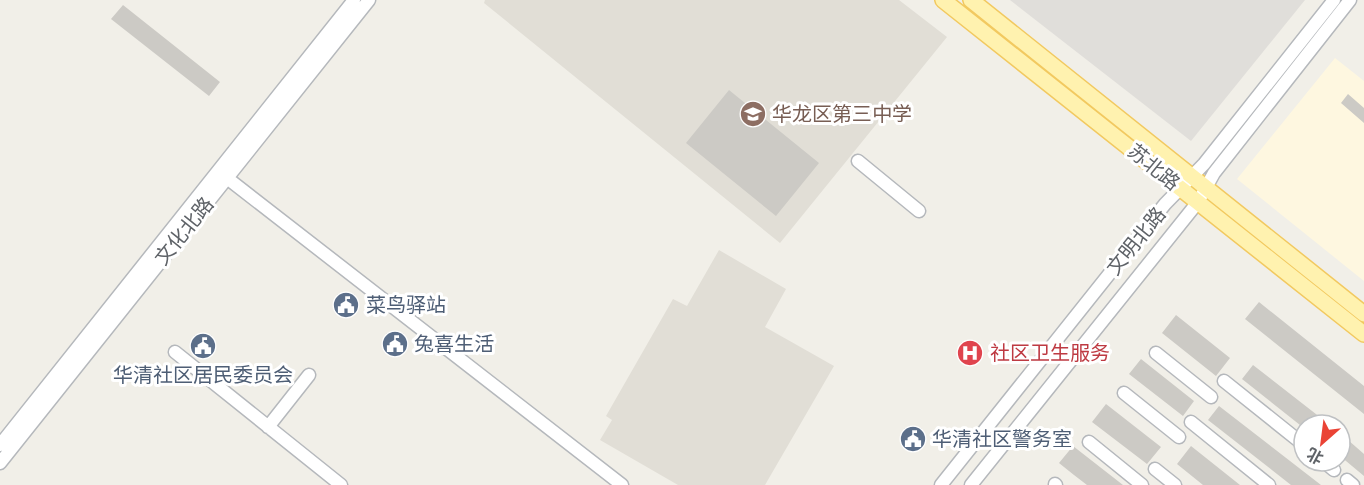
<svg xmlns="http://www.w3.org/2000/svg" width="1364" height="485" viewBox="0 0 1364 485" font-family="Rubik,'Noto Sans SC',sans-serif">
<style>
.commercial{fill:#fef7e0}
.industrial{fill:#e0deda}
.education{fill:#e1ded6}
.building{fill:#cccac5}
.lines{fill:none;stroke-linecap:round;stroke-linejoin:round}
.minor-casing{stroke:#b5b8bc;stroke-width:15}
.major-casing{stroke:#f2c960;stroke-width:18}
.minor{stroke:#fff;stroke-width:12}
.major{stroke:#fff2af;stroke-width:15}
.labels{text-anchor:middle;stroke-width:6;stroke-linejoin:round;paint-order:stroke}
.education-label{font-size:20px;fill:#785e54;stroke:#fff;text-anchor:start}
.street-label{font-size:20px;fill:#5f6368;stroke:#fff}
.service-label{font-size:20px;fill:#4e5e75;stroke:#fff;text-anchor:start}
.health-label{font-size:20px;fill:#be3a42;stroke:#fff;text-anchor:start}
</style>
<rect width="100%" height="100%" fill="#f1efe8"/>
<path class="commercial" d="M1335 58 1364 81V281L1237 179Z"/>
<path class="industrial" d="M1010 0H1305L1191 141Z"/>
<path class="education" d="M485 0H899L947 37 780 243 484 3Z
M719 250 786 289 765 327 834 366 765 485H678L600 440 612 420 606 416 673 299 687 306Z"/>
<path class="building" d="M123 5 220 82 209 96 111 19Z
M729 90 819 163 776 216 686 143Z
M1348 94 1364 108V123L1341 103Z
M1259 302 1364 386V414L1245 319Z
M1176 315 1230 358 1216 376 1162 333Z
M1141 359 1194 401 1183 416 1129 374Z
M1253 365 1330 425H1300L1242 379Z
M1106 404 1161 447 1147 464 1092 422Z
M1219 406 1321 485H1291L1208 420Z
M1340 433 1364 454V476L1340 456Z
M1073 446 1123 485H1087L1074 475 1059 463Z
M1191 446 1240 485H1203L1177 464Z"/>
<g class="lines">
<g class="minor-casing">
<path id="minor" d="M858 161 919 211
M227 178 622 485
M175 352 341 485
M1156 353 1211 397
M1224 381 1304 445
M1124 393 1179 437
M1191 422 1269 485
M268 427 309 375
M1089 442 1142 485
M0 445 354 0
M1323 461 1334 470
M0 463 369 0
M1155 469 1175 485
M1347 480 1353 485
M1055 484 1056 485
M941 485 1165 204 1204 164 1334 0
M971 485 1198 202 1214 173 1350 0"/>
</g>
<g class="major-casing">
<path id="major" d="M943 0 1364 334
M971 0 1364 314"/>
</g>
<use href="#minor" class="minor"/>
<use href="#major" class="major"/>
</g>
<defs>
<g id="school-disc" transform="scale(1.35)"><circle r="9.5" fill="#8d6e63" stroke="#fff"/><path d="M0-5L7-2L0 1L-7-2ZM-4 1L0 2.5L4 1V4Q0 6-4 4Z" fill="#fff"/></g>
<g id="civic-disc" transform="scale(1.35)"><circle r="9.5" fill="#5c6f8a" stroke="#fff"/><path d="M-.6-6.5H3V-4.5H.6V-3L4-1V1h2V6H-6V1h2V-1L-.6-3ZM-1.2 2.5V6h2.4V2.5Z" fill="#fff"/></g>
<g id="hospital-disc" transform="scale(1.35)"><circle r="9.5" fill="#e0444e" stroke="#fff"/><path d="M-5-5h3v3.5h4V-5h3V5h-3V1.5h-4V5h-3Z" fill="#fff"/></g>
</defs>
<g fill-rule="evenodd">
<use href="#school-disc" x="753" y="114"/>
<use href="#civic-disc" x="346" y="305"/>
<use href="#civic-disc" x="395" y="344"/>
<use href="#civic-disc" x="203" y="346"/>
<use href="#hospital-disc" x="970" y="353"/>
<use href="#civic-disc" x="913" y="439"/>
</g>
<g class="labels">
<g class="education-label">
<text x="772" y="121">华龙区第三中学</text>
</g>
<g class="street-label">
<text transform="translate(1154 167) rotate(39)" y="7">苏北路</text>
<text transform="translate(184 231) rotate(-51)" y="7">文化北路</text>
<text transform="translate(1136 241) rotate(-51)" y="7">文明北路</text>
</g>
<g class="service-label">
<text x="366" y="312">菜鸟驿站</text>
<text x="414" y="351">兔喜生活</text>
<text x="203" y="382" text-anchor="middle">华清社区居民委员会</text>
<text x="932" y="446">华清社区警务室</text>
</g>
<g class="health-label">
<text x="990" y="360">社区卫生服务</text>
</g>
</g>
<g transform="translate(1322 443) rotate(208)"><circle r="28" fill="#ffffff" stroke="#bfc1c3" stroke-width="1.5"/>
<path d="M0-4.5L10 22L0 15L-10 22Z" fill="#ea4335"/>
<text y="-9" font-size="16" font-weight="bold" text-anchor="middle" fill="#5f6368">北</text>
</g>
</svg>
